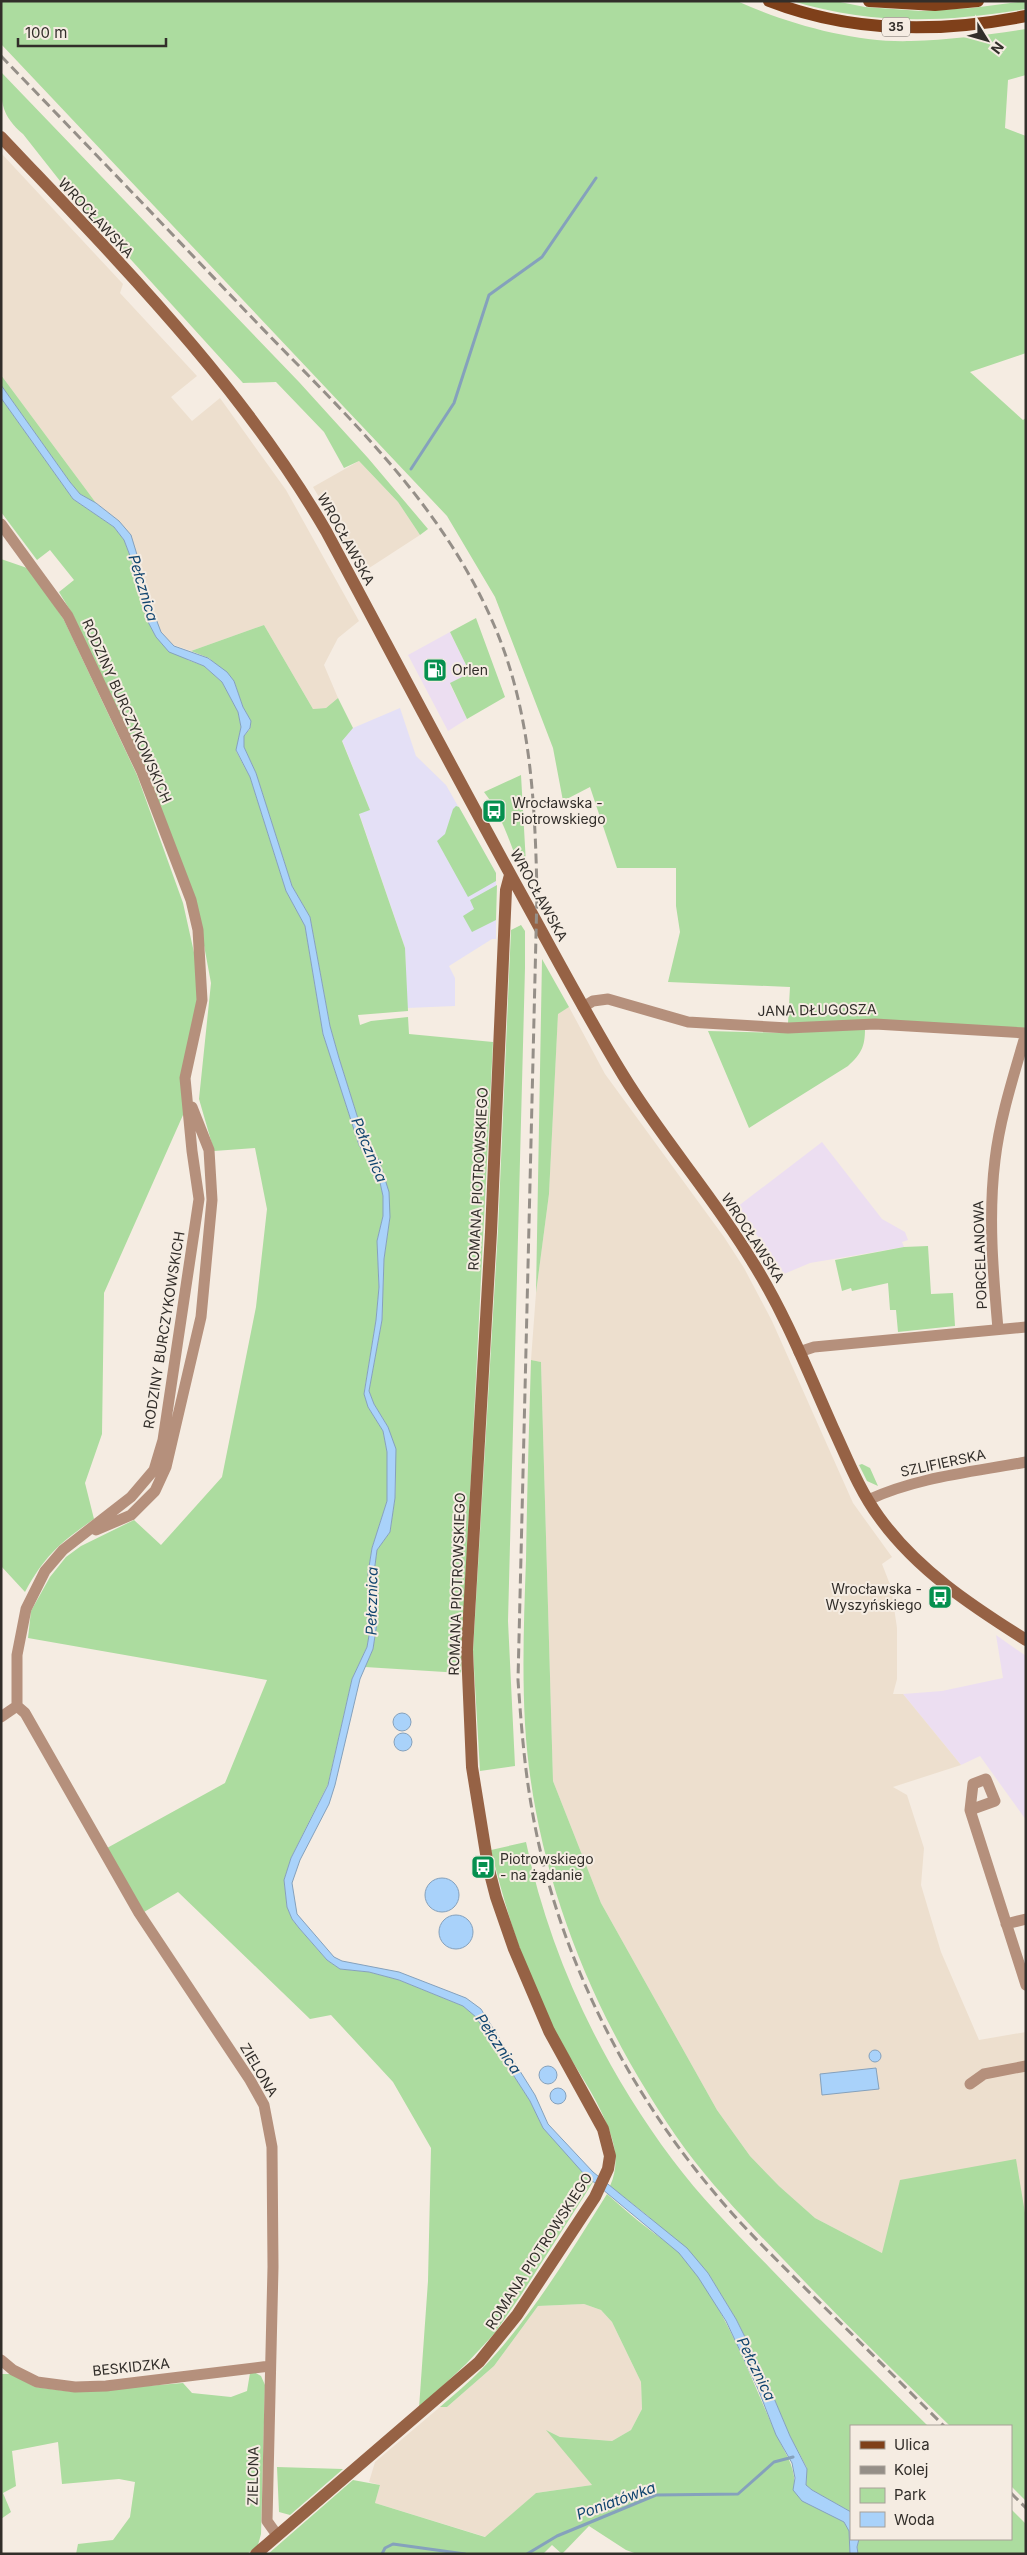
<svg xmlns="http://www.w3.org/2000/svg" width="1027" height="2555" viewBox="0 0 1027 2555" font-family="Inter,sans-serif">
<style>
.commercial{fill:#ecdef1}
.built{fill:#eddfce}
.education{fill:#e4e0f6}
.green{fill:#acdc9f}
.water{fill:#a9d2fa;stroke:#85a1bc}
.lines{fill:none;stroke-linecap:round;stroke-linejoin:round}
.stream{stroke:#85a1bc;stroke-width:3}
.street{stroke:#b5907c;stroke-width:11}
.secondary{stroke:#966245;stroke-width:12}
.primary{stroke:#7f401a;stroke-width:12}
.rail{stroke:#958f88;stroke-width:3;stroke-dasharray:10 5;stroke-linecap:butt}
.labels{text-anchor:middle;stroke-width:4;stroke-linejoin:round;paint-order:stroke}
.shield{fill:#f5ece2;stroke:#6c6761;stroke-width:1}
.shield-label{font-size:12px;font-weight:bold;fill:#322e2a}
.street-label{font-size:14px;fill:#322e2a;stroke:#f5ece2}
.poi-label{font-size:14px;fill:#322e2a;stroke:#f5ece2;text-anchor:start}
.water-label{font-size:15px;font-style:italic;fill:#11456f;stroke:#f5ece2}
</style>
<rect width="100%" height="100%" fill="#f5ece2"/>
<path class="commercial" d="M450 632 470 673 450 684 467 719 448 731 408 655Z
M822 1142 882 1219 905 1232 908 1240 902 1242 904 1247 810 1263 784 1274 737 1207Z
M996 1635 1026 1656V1820L980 1756 961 1765 903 1694 942 1691 1003 1678Z"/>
<path class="built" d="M1 153 123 284 120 293 197 376 171 397 192 421 220 398 286 490 359 621 338 638 324 665 338 698 326 708 313 709 264 625 191 651 171 644 161 632 154 617 144 587 138 558 119 521 96 503 1 375Z
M359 461 398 502 420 535 363 572 313 487Z
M569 1007 605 1074 724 1237 744 1268 772 1321 853 1503 892 1557 882 1564 891 1587 897 1628V1679L893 1694H903L961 1765 893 1787 907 1795 924 1848 921 1885 941 1952 979 2040 1026 2032V2219L882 2253 815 2218 779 2186 750 2156 717 2110 601 1903 553 1781 541 1362 531 1360 536 1293 549 1194 558 1013Z
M584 2304 601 2310 612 2322 641 2382 642 2409 631 2430 612 2441 560 2437 548 2431 592 2485 536 2493 486 2537 375 2503 380 2485 369 2482 375 2462 440 2407H447L494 2366 538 2306Z"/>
<path class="education" d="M400 708 416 756 446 785 496 873V939H492L449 966 455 978V1006L407 1008 405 948 359 813 370 810 342 740 353 728Z"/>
<path class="green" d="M1 1H737C788 24 856 43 911 41 950 40 988 35 1026 29V75L1008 80 1005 128 1026 136V353L970 372 1023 420 1026 418V1028L788 1023 790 987 668 982 680 932 676 906V868H617L590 787 563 801 553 748 495 597 447 516 1 44Z
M792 1H835L865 7 921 11 972 8 1026 1V9C944 23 872 25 792 1Z
M1 72 299 382 368 458 428 529 420 535 398 502 359 461 344 468 324 432 276 382 243 383 64 186 23 134C0 114 1 101 1 72Z
M1 375 96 503 80 494 70 482 1 385Z
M1 398 73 499 114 527 124 540 132 561 147 620 156 637 188 660 204 666 222 682 238 712 241 727 236 751 250 777 286 891 305 926 323 1034 359 1145 379 1178 383 1196V1216L377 1241 379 1287 376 1320 364 1393 368 1407 383 1431 387 1452V1501L372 1548 368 1573 371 1624 367 1647 352 1679 328 1784 291 1858 284 1880 287 1907 292 1919 299 1928 327 1960 340 1969 369 1972 399 1980 463 2006 476 2017 530 2101 543 2128 593 2182 521 2295 494 2334 466 2364 419 2408 428 2281 431 2148 393 2082 331 2015 310 2019 178 1892 144 1912 107 1848 225 1783 267 1680 28 1638 31 1611 50 1577 66 1557 81 1546 134 1520 161 1545 222 1477 256 1307 267 1209 255 1148 214 1151 199 1099 211 983 195 897 73 615 59 592 74 580 50 550 37 560 1 512Z
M1 559 30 569 64 620 137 775 183 903 201 984 187 1106 104 1293 102 1434 85 1483 94 1519C60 1543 45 1555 25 1592L1 1566Z
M476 618 505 697 467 719 450 683 470 673 450 632Z
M264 625 313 709 326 708 338 698 353 728 342 741 370 810 359 814 405 948 408 1011 358 1015 360 1025 371 1021 408 1017 409 1034 493 1042 461 1673 365 1667 373 1649 377 1623 374 1573 377 1550 390 1532 395 1498 396 1471 388 1427 374 1404 369 1391 382 1320 384 1259 390 1217 379 1160 365 1141 339 1058 330 1026 310 917 292 886 256 773 244 747V736L250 729 251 721 243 707 234 681 209 658 191 651Z
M521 775 526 864 525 876C513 855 509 834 497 813L500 810 496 802 492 803 484 792Z
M456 806 459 807 496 873V881L468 897 437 841 445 834 453 809Z
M497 885 496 920 472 932 463 916 474 909 470 900Z
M521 925 525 931V968L508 1621 515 1766 480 1771 473 1651 498 1230 511 930Z
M542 959 569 1007 558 1014 549 1194 536 1293Z
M865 1029C865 1047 861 1054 848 1066L749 1128 708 1031 788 1033Z
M928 1246 931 1294 953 1293 955 1326 898 1332 896 1310H890L888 1283 852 1291 851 1288 842 1291 835 1260 904 1247Z
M531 1360 541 1362 553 1781 601 1903 717 2110 750 2156 779 2186 815 2218 882 2253 900 2180 1016 2159 1026 2219V2501L1011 2486V2426H950C894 2371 837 2316 783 2259 749 2224 715 2189 686 2150 597 2027 534 1877 525 1724 522 1670 524 1615 526 1560 527 1494 529 1427 531 1360Z
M862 1464 870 1468 878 1486 867 1481 859 1465Z
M526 1842C550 1957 602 2065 672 2159 701 2198 736 2233 770 2268 822 2322 875 2374 928 2426H851V2512L812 2490 806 2485 807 2468 790 2436 765 2377 736 2319 708 2273 648 2216 610 2186C619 2166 616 2147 608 2127 595 2093 571 2062 554 2030 525 1973 506 1911 491 1850Z
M607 2194C621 2206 635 2219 650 2230 660 2238 672 2245 680 2254 726 2306 748 2372 776 2434 785 2454 797 2467 794 2490L844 2522 849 2531 850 2554H637L626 2550 589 2526 562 2554 552 2545 543 2554H268L353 2480 380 2485 375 2503 485 2537 536 2493 592 2485 546 2430 560 2437 612 2441 631 2430 642 2409 641 2382 612 2322 601 2310 584 2304 538 2306 494 2366 447 2407H440C454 2395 469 2382 482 2369 531 2318 570 2253 607 2194Z
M254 2372 261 2376 265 2385 261 2534 258 2545 247 2554H76L78 2544 113 2540 130 2517 135 2482 119 2479 62 2484 58 2442 12 2451 16 2486 3 2493 11 2512 1 2519V2374H11L35 2387 74 2392 183 2383 192 2393 231 2397 247 2391 250 2373Z
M277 2467 343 2469 290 2515 279 2512Z
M1011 2509 1026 2524V2554H858L857 2547 859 2539H1011Z"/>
<path class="water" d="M1 385 70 482 80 494 96 503 119 521 131 535 138 558 144 587 161 632 174 646 208 658 227 672 234 681 243 707 251 721 250 728 244 736V747L256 773 292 886 310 917 330 1026 339 1058 365 1141 379 1160 389 1192 390 1217 384 1259 382 1320 369 1391 374 1404 388 1427 396 1449 395 1498 390 1532 377 1550 374 1573 377 1623 373 1649 360 1679 335 1785 329 1804 300 1860 292 1883 297 1914 334 1957 342 1961 399 1972 466 1998 481 2009 535 2095 548 2124 593 2172 687 2248 708 2273 736 2319 765 2377 790 2436 807 2469 806 2485 812 2490 851 2512V2539H859L857 2547 858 2554H850L849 2531 844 2522 802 2501 793 2490 795 2478 792 2463 776 2435 758 2389 726 2321 698 2277 679 2253 584 2174 543 2128 530 2101 476 2017 463 2006 399 1980 369 1972 340 1969 327 1960 299 1928 292 1919 287 1907 284 1880 291 1858 328 1785 352 1679 367 1647 371 1624 368 1573 372 1548 387 1501V1452L383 1431 368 1407 364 1394 376 1320 379 1287 377 1241 383 1216V1196L379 1178 359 1145 323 1034 305 926 286 891 250 777 236 750 241 727 238 712 222 682 204 666 169 652 156 637 147 620 132 561 124 540 114 527 73 499 1 398Z
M393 1722a9 9 0 1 1 18 0a9 9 0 1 1-18 0Z
M394 1742a9 9 0 1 1 18 0a9 9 0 1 1-18 0Z
M425 1895a17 17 0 1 1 34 0a17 17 0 1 1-34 0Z
M439 1932a17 17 0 1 1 34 0a17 17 0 1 1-34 0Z
M869 2056a6 6 0 1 1 12 0a6 6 0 1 1-12 0Z
M539 2075a9 9 0 1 1 18 0a9 9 0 1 1-18 0Z
M876 2068 879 2089 822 2095 820 2074Z
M550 2096a8 8 0 1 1 16 0a8 8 0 1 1-16 0Z"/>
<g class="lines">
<path class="stream" d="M411 469 454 403 489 295 542 257 596 178
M382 2554 385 2548 393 2544 465 2554
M527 2554 557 2536 656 2495 738 2494 774 2462 793 2457"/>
<path class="street" d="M1 524 68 616 142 772 191 900 198 930 202 1000 185 1078 192 1151 199 1199 163 1440 154 1470 131 1497 63 1550 45 1571 26 1609 17 1655V1706
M583 1007 593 1001 608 999 688 1022 788 1028 875 1024 1026 1033
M998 1329C993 1272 988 1217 995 1160 1000 1117 1014 1075 1026 1033
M799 1352 814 1347 1026 1327
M868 1500C917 1477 973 1472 1026 1462
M96 1530 131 1515 155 1491 166 1467 201 1317 212 1200 209 1150 192 1107
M17 1706 25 1713 139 1913 250 2080 264 2105 272 2147 273 2267 267 2521 277 2535
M1 1717 17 1706
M970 1810 995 1801 986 1779 973 1784 970 1810 1026 1985
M1006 1924 1026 1919
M970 2084 984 2074 1026 2066
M1 2360 13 2370 37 2382 75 2387 106 2386 270 2366"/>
<path class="secondary" d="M1 137C118 261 240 383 326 531 392 654 457 778 525 901 557 959 588 1018 623 1075 662 1139 713 1196 752 1261 785 1313 808 1372 833 1428 847 1458 859 1490 879 1517 917 1570 972 1606 1026 1640
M256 2554 479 2362 517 2315 595 2197 608 2169 610 2156 603 2129 549 2031 514 1949 496 1897 488 1866 472 1767 467 1650 491 1232 506 890 510 875"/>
<path class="primary" d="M769 1C851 33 940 33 1026 16
M869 1 935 5 978 1"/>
<path class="rail" d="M1 56C87 145 173 235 259 325 349 418 442 504 494 625 531 711 535 802 537 894L518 1680C521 1722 524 1763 531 1804 554 1945 622 2083 713 2191 744 2229 780 2263 814 2297 858 2340 901 2383 944 2426
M1011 2493 1026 2508"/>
</g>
<defs>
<g id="fuel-square" transform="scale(1.25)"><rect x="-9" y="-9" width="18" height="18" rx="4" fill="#05904f" stroke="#f5ece2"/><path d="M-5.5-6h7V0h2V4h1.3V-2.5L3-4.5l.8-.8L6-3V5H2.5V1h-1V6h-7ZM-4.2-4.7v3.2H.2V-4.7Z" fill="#fff"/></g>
<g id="bus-square" transform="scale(1.25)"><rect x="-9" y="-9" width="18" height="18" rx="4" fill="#05904f" stroke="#f5ece2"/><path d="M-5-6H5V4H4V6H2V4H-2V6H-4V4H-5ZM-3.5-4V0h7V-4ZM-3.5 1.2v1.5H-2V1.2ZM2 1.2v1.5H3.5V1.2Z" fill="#fff"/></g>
</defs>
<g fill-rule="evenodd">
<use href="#fuel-square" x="435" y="670"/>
<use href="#bus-square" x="494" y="811"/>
<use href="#bus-square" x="940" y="1597"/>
<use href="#bus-square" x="483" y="1867"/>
</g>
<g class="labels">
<rect class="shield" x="882" y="17.5" width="28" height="19" rx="4"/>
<g class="shield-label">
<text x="896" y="31">35</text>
</g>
<g class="street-label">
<text transform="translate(96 218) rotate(47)" y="5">WROCŁAWSKA</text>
<text transform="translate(346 539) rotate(61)" y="5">WROCŁAWSKA</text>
<text transform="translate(127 711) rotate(66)" y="5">RODZINY BURCZYKOWSKICH</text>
<text transform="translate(539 895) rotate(61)" y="5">WROCŁAWSKA</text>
<text transform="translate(817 1010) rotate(-1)" y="5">JANA DŁUGOSZA</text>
<text transform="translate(478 1179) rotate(-87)" y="5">ROMANA PIOTROWSKIEGO</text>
<text transform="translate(753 1238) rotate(57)" y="5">WROCŁAWSKA</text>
<text transform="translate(980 1255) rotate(-92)" y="5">PORCELANOWA</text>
<text transform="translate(164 1330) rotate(-81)" y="5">RODZINY BURCZYKOWSKICH</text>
<text transform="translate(943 1463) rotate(-12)" y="5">SZLIFIERSKA</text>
<text transform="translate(457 1584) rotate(-88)" y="5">ROMANA PIOTROWSKIEGO</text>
<text transform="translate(259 2070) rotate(59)" y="5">ZIELONA</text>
<text transform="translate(539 2251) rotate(-57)" y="5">ROMANA PIOTROWSKIEGO</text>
<text transform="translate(131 2367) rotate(-6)" y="5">BESKIDZKA</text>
<text transform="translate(253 2476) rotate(-89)" y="5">ZIELONA</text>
</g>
<g class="poi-label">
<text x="452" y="675">Orlen</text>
<text x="512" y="808">Wrocławska -<tspan x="512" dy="16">Piotrowskiego</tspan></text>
<text x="922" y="1594" text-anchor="end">Wrocławska -<tspan x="922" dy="16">Wyszyńskiego</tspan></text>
<text x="500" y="1864">Piotrowskiego<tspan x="500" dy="16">- na żądanie</tspan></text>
</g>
<g class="water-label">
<text transform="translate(143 588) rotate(73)" y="5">Pełcznica</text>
<text transform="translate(369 1150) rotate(67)" y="5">Pełcznica</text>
<text transform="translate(372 1601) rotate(-89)" y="5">Pełcznica</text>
<text transform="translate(498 2044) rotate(56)" y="5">Pełcznica</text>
<text transform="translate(756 2369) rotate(64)" y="5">Pełcznica</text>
<text transform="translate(616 2501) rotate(-20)" y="5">Poniatówka</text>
</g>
</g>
<rect width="1027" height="2555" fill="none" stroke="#322e2a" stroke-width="5"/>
<rect x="850" y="2425" width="162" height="115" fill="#f5ece2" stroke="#a7a098"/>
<rect x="860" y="2441" width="25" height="8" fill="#7f401a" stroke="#a7a098"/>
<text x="894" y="2450" font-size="15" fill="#322e2a">Ulica</text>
<rect x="860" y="2466" width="25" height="8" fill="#958f88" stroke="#a7a098"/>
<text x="894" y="2475" font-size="15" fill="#322e2a">Kolej</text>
<rect x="860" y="2488" width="25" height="15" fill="#acdc9f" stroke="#a7a098"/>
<text x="894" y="2500" font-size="15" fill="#322e2a">Park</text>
<rect x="860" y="2512" width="25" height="15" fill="#a9d2fa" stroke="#a7a098"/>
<text x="894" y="2525" font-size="15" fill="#322e2a">Woda</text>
<g transform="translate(987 40) rotate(127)" stroke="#f5ece2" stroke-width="4" paint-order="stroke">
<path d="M0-4L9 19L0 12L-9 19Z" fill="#322e2a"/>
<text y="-8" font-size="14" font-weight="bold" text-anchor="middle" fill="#322e2a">N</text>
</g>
<path d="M18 38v8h148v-8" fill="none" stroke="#322e2a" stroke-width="2.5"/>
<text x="25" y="38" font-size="15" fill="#322e2a" stroke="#f5ece2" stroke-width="4" paint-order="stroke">100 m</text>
</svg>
